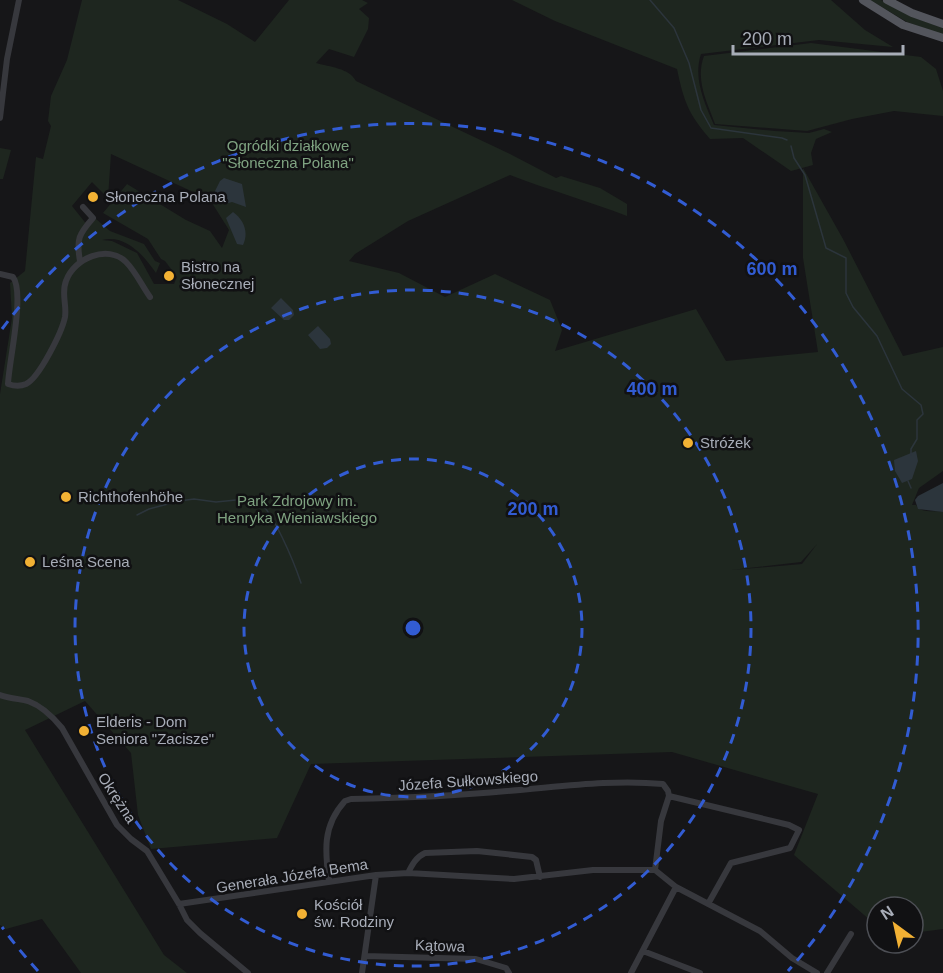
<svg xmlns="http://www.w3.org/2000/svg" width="943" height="973" viewBox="0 0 943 973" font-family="Helvetica,sans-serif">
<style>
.green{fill:#1e261f;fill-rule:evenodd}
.water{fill:#2c353c}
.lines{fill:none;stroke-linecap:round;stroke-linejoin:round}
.stream{stroke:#2c353c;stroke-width:1.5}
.minor{stroke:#37383d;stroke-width:6}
.major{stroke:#53555c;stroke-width:8}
.ring{fill:none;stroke:#325cd3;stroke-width:3;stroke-dasharray:10 8}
.poi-dot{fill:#f2b134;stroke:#111113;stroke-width:2}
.labels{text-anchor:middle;stroke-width:5;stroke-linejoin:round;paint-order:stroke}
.park-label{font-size:15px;fill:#7fa381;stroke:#111113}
.poi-label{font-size:15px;fill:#a8adb8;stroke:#111113;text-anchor:start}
.street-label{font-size:15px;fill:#a8adb8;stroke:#111113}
.centre{fill:#325cd3;stroke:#111113;stroke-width:3}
.ring-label{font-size:18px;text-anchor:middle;font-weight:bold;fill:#325cd3;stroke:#111113;stroke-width:5;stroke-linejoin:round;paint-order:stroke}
</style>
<rect width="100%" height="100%" fill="#161618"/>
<path class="green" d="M82 0H178L227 24 255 42 289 0H362L368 3 359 9 369 18 368 29 354 57 329 49 316 63C330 67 349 68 356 81L510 154 556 178 561 176 600 188 627 204V216C588 201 549 190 510 175L408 221 355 254 349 261 399 273 445 297 495 274 550 300 562 330 555 351 696 309 726 361 818 352 803 258V168L843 239 903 356 943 347V471L919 488 912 505H916C921 514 934 510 943 512V929L913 933V907H877V926L794 855 818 794 672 752 311 764 277 838 151 849 138 815 131 753 85 701 25 730 164 955 187 973H81L42 919 6 929 0 925V394L12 318 10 283 25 271 36 157 43 159 51 126 48 121 51 96 67 60ZM111 154 204 197 212 203 229 230 222 248 210 231 186 220 127 184 103 213 148 239 161 259 165 261 177 277 174 284H154L137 253 112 241 102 240C126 234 144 256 156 273L160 263 155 261 144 244 110 231 96 219 88 226 72 206 92 182 108 198ZM817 544 802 564 731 570 801 562Z
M512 0H831L865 30 893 47 819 40 701 54C693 78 704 102 714 125L775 131 809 133 824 129 832 132 816 139 811 153 813 165 791 171 743 138 710 139C688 113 684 102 677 69L555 21Z
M870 0H881L910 16 943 28V35L907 22Z
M811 43 921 57 936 69 943 91V116L894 111 852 119 807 131 715 124C707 102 695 80 704 56Z
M0 148 11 150 3 179H0Z"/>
<path class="water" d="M224 178 242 184 246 207 232 202 225 204 215 201 213 195 220 181Z
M233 212C244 220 249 232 243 245L237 244 226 218Z
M281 298 293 310 294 315 289 320H284L271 308Z
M318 326 330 339 331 344 327 348 320 349 308 335Z
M916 451 918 461 912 479 902 483 895 471 894 460Z
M943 483V512L918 509 915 500 918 496Z"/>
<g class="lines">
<path class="stream" d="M650 0 674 28 689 63 701 110 711 128 782 138 787 140
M791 146 794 158 805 175 826 248 846 258V293L853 307 877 336 902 389 921 405 923 414 917 420V439L911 449V455
M908 481 911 488
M137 515 149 509 179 501 194 499 216 502 256 498C273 511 294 562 301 583"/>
<path class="minor" d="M0 118 7 59 19 0
M80 261C76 239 79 234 93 218L83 207
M0 274 13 277C25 293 9 361 8 384 14 386 19 387 26 384 39 378 62 332 65 317 67 305 61 293 66 281 74 258 108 244 126 262 136 272 142 286 150 297
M0 695C9 698 19 699 28 701 42 706 53 717 62 728L117 825 131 839 147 851 179 904 187 920 200 933 248 973
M655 870 661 821 669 796
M408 873C412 865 416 857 425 853L477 851 532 857 536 860 540 877
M329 882C325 852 322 826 345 801L351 799C403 798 455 796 507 791 559 787 611 779 663 784L668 791 669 796 789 825 799 830 790 848 731 863 708 904
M179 904 376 875 408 873 514 879 593 870H655L676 887 760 931 792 958 817 973
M643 951 700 973
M365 956 476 959 506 968 509 973
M362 973 376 875
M631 973 676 887
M827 973 851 934"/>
<path class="major" d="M863 0 903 25 943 38
M887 0 912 13 943 24"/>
</g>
<g class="ring">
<circle cx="413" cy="628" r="169"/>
<circle cx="413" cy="628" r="338"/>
<path d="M38 971A508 508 0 0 1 2 927M2 329A508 508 0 1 1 788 971"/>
</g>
<g class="poi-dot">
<circle cx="93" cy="197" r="6"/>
<circle cx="169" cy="276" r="6"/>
<circle cx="688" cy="443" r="6"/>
<circle cx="66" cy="497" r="6"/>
<circle cx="30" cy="562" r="6"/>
<circle cx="84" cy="731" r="6"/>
<circle cx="302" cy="914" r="6"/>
</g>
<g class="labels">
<g class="park-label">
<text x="288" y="151">Ogródki działkowe<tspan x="288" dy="17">"Słoneczna Polana"</tspan></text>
<text x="297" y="506">Park Zdrojowy im.<tspan x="297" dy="17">Henryka Wieniawskiego</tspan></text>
</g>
<g class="poi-label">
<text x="105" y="202">Słoneczna Polana</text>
<text x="181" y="272">Bistro na<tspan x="181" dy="17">Słonecznej</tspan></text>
<text x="700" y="448">Stróżek</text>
<text x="78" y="502">Richthofenhöhe</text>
<text x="42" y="567">Leśna Scena</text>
<text x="96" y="727">Elderis - Dom<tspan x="96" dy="17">Seniora "Zacisze"</tspan></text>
<text x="314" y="910">Kościół<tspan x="314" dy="17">św. Rodziny</tspan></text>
</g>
<g class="street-label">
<text transform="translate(468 781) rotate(-4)" y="5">Józefa Sułkowskiego</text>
<text transform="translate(117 798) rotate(57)" y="5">Okrężna</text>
<text transform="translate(292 876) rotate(-9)" y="5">Generała Józefa Bema</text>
<text transform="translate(440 946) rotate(2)" y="5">Kątowa</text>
</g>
</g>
<circle cx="413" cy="628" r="9" class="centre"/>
<g class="ring-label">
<text x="772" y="275">600 m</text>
<text x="652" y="395">400 m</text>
<text x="533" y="515">200 m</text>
</g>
<g transform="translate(895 925) rotate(327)"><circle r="28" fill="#111113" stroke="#4d4f55" stroke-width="1.5"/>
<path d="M0-4.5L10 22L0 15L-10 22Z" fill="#f2b134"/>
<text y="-9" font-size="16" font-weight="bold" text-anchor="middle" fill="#a8adb8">N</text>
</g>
<path d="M733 45v9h170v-9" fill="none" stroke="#a8adb8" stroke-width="3"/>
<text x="742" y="45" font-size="18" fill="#a8adb8" stroke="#111113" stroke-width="4.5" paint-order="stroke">200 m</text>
</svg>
